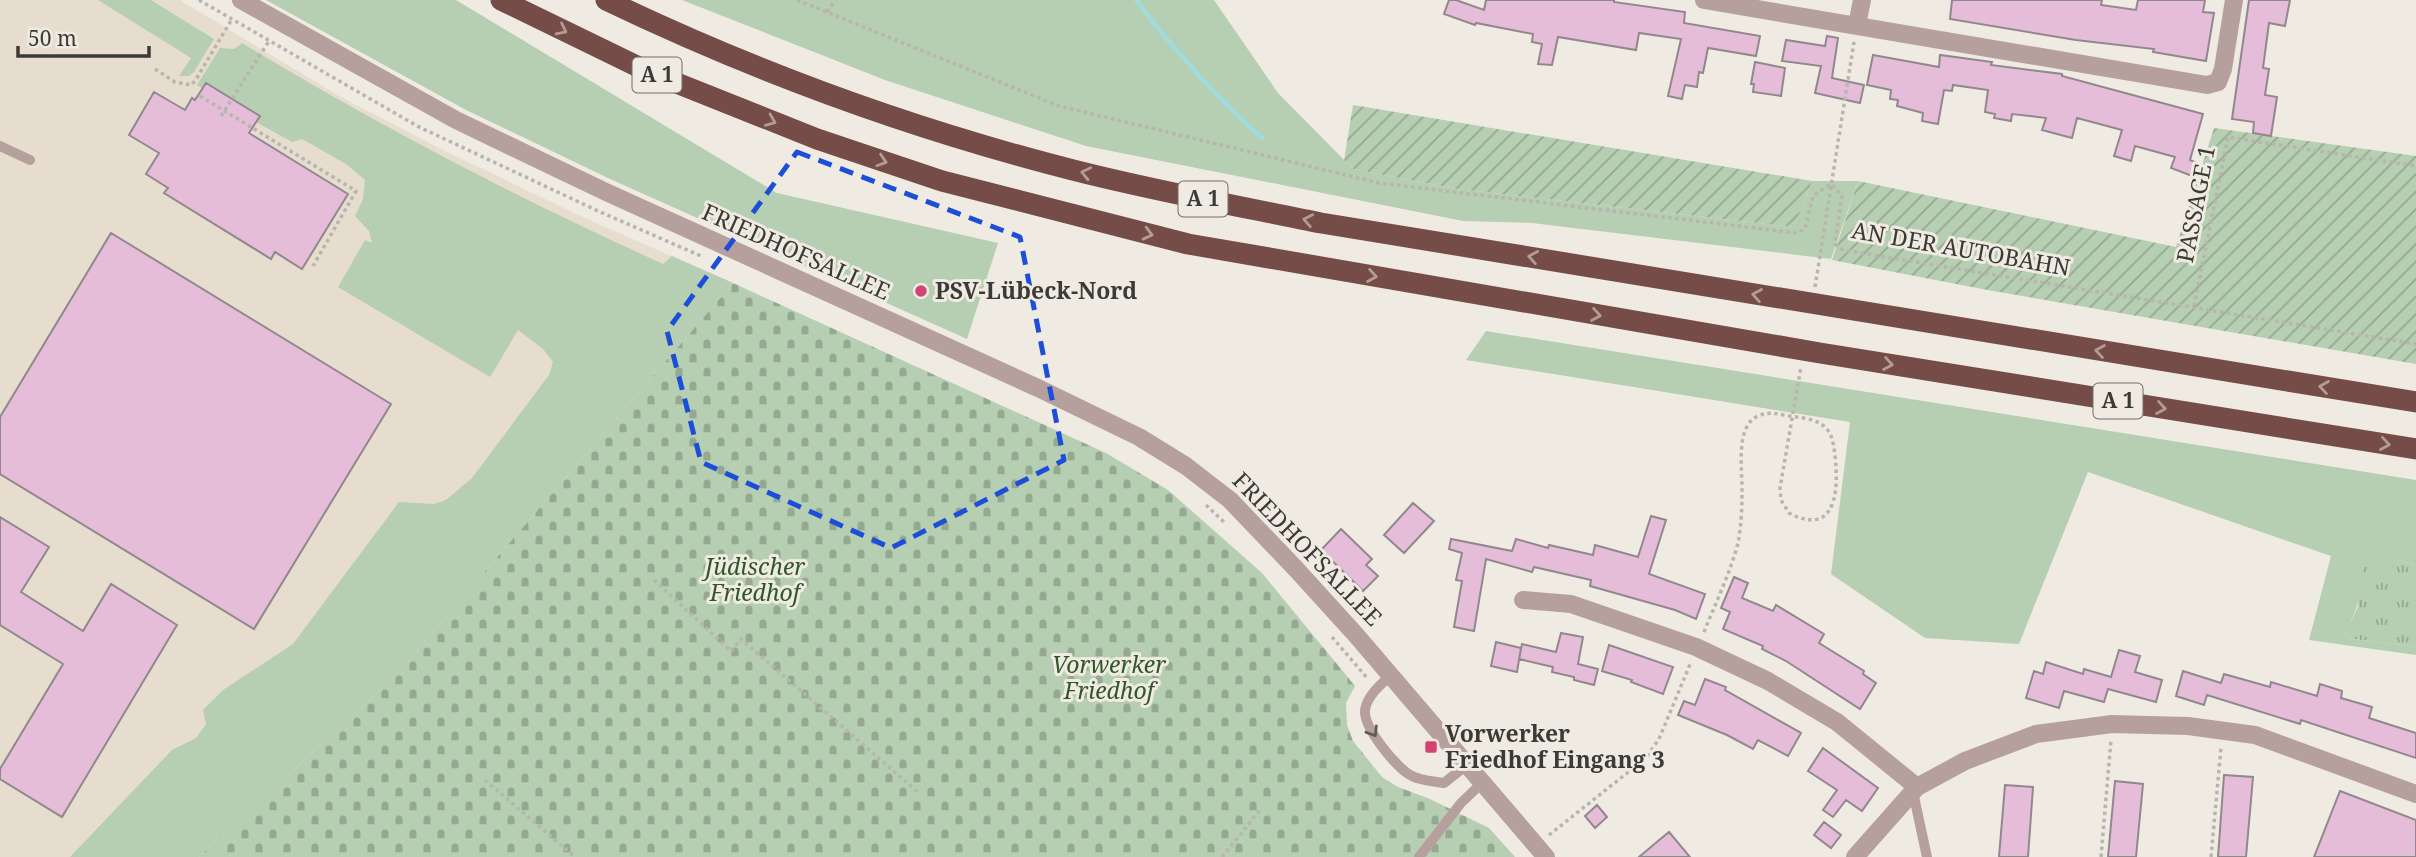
<svg xmlns="http://www.w3.org/2000/svg" width="2416" height="857" viewBox="0 0 2416 857" font-family="'Noto Serif',serif">
<style>
.built{fill:#e6ddce}
.grass{fill:#b6ceb1}
.cemetery{fill:url(#cemetery-stones)}
.park{fill:url(#park-tufts)}
.garden{fill:url(#garden-furrows)}
.lines{fill:none;stroke-linecap:round;stroke-linejoin:round}
.stream{stroke:#a2dbdb;stroke-width:5}
.building{fill:#e6bdd8;stroke:#91888e;stroke-width:2}
.path{stroke:#b8b5ae;stroke-width:3.5;stroke-dasharray:3.5 3.5;stroke-linecap:butt}
.service{stroke:#b6a09e;stroke-width:10}
.minor{stroke:#b6a09e;stroke-width:18}
.tertiary{stroke:#b6a09e;stroke-width:18}
.motorway{stroke:#764c48;stroke-width:21}
.oneway{stroke:#b29c95}
.oneway2{stroke:#605955}
.marked{fill:none;stroke:#1d4ed8;stroke-width:5;stroke-dasharray:14 9;stroke-linejoin:round}
.poi-dot{fill:#d24572;stroke:#efebe2;stroke-width:2.5}
.labels{text-anchor:middle;stroke-width:6;stroke-linejoin:round;paint-order:stroke}
.shield{fill:#efebe2;stroke:#716f6a;stroke-width:2}
.shield-label{font-size:21px;font-weight:bold;fill:#3b3a36}
.street-label{font-size:23px;fill:#3b3a36;stroke:#efebe2}
.poi-label{font-size:23px;font-weight:bold;fill:#3b3a36;stroke:#efebe2;text-anchor:start}
.park-label{font-size:23px;font-style:italic;fill:#2f5829;stroke:#efebe2}
</style>
<defs>
<pattern id="cemetery-stones" width="16" height="16" patternUnits="userSpaceOnUse" patternTransform="scale(1.75)"><rect width="16" height="16" fill="#b6ceb1"/><path d="M2 7V4a2 2 0 0 1 4 0v3zM10 15v-3a2 2 0 0 1 4 0v3z" fill="#95a891"/></pattern>
<pattern id="park-tufts" width="24" height="20" patternUnits="userSpaceOnUse" patternTransform="scale(1.75)"><rect width="24" height="20" fill="#b6ceb1"/><path d="M3 7l-1-3M5 7V3M7 7l1-3M15 17l-1-3M17 17v-4M19 17l1-3" fill="none" stroke="#95a891"/></pattern>
<pattern id="garden-furrows" width="10" height="10" patternUnits="userSpaceOnUse" patternTransform="scale(1.75)"><rect width="10" height="10" fill="#b6ceb1"/><path d="M-1 1l2-2M0 10L10 0M9 11l2-2" fill="none" stroke="#95a891"/></pattern>
</defs>
<rect width="100%" height="100%" fill="#efebe2"/>
<path class="built" d="M0 0H180L339 96 443 150 587 219 733 283 199 857H0Z"/>
<path class="grass" d="M98 0H151L214 39 194 72 189 76H179L191 58Z
M266 0H456L777 193 998 243 967 339 608 178 466 110Z
M682 0H1214L1278 93 1353 169 1457 189 1794 227 1812 181H1858L1831 259 1532 223 1463 221 1086 146 885 80Z
M242 43C379 126 518 198 663 264L672 256 733 283 395 676 199 857H70L172 750 196 738 206 724 203 710 223 690 293 644 399 502 434 504 446 500 472 478 549 375 553 362 543 349 518 330 490 377 338 287 365 240 372 243 369 231 355 216 363 199 365 180 346 164 302 139 292 142 256 122 259 116 207 83 203 89 197 85 220 48 234 49Z
M1486 331 2416 480V565L2389 558 2358 583C2362 611 2349 615 2346 638L2416 647V655L2309 640 2331 556 2088 472 2019 644 1925 638 1831 574 1850 422 1466 360Z"/>
<path class="cemetery" d="M733 283 1106 453 1168 490 1262 573 1355 686 1346 703 1347 725 1353 741 1382 777 1398 787 1430 799 1489 828 1515 857H199L395 676Z"/>
<path class="park" d="M2366 558H2389L2416 565V647L2346 638 2347 629 2358 607V583Z"/>
<path class="garden" d="M1353 105 1812 181 1794 227 1457 189 1353 169 1344 160Z
M2214 128 2416 156V364L1982 289 1832 260 1858 181 2176 247Z"/>
<g class="lines">
<path class="stream" d="M1136 0C1174 50 1215 96 1262 138"/>
</g>
<path class="building" d="M1449 0H1456L1484 10 1486 0H1614V2L1685 12 1684 23 1760 36 1756 56 1708 48 1703 73 1699 72 1697 87 1685 85 1682 99 1668 96 1681 39 1639 33 1636 50 1558 37 1552 65 1538 64 1542 44 1532 42 1533 34 1476 23 1475 25 1444 14Z
M1952 0H2102L2101 5 2136 10 2138 0H2205L2203 12 2214 13 2206 61 2153 52 2154 49 2076 40 1950 19Z
M2249 0H2290L2285 26 2269 23 2263 68 2269 69 2265 95 2277 97 2271 136 2253 133 2254 122 2232 119Z
M1827 36 1838 38 1832 78 1864 85 1860 103 1815 93 1821 66 1782 61 1786 40 1825 46Z
M1873 55 1939 67 1940 55 1992 62 1991 65 2062 74V76L2203 114 2190 160 2197 163 2192 176 2171 168 2175 157 2135 146 2131 161 2114 156 2122 130 2077 118 2072 138 2042 130 2046 118 2012 114 2011 121 1994 118 1995 114 1985 112 1988 90 1953 85 1952 91 1944 90 1938 124 1922 121 1923 113 1897 106 1898 100 1890 99 1891 90 1867 85Z
M1755 62 1785 68 1781 96 1753 92 1754 84H1751Z
M206 83 260 116 249 133 348 194 302 269 275 252 271 259 164 193 168 188 146 174 159 153 129 135 154 92 185 110 192 98 195 100Z
M111 233 391 404 254 629 0 474V417Z
M1413 503 1434 521 1404 553 1384 535Z
M1651 516 1666 520 1649 574 1705 594 1696 619 1675 610 1590 586 1591 580 1534 567 1532 572 1486 559 1474 631 1454 627 1462 581 1456 580 1462 553 1449 549 1451 539 1512 551 1516 539 1548 548 1549 545 1593 555 1595 545 1638 557Z
M0 517 49 547 21 592 83 631 111 584 177 625 62 817 0 779V769L63 664 0 625Z
M1341 529 1372 559 1366 565 1378 576 1363 591 1321 550Z
M1734 577 1748 583 1742 598 1773 611 1776 605 1824 634 1819 643 1864 671 1863 674 1876 683 1860 709 1786 661 1762 649 1763 646 1723 629 1730 612 1721 608Z
M1561 633 1583 637 1578 664 1598 669 1594 685 1574 680V677L1552 672 1553 667 1519 659 1522 644 1556 652Z
M1496 642 1521 648 1517 672 1491 666Z
M1609 645 1673 667 1663 694 1631 682 1632 680 1602 671Z
M2119 650 2140 656 2135 672 2162 680 2156 702 2108 689 2104 702 2064 691 2059 708 2026 698 2034 671 2043 674 2046 662 2083 674 2084 669 2111 677Z
M2183 671 2221 683 2224 674 2270 687 2271 682 2317 696 2320 684 2342 691 2341 698 2372 707 2369 718 2416 733V758L2301 720 2300 724 2207 695 2204 705 2176 696Z
M1705 679 1726 687 1725 690 1801 733 1788 756 1758 740 1753 749 1727 735 1678 715 1684 701 1695 705Z
M1823 748 1878 788 1862 811 1846 800 1833 817 1823 810 1837 790 1808 771Z
M2224 775 2253 777 2246 857H2218Z
M2115 781 2143 784 2136 857H2108Z
M2005 785 2033 787 2028 857H1999Z
M2340 791 2416 820V857H2314Z
M1597 805 1607 817 1595 828 1585 816Z
M1824 822 1841 835 1831 848 1814 835Z
M1669 832 1690 857H1639L1658 841Z"/>
<g class="lines">
<path class="path" d="M199 0 417 126 598 211 701 256
M797 0 1059 106 1379 183 1797 233 1805 229 1813 196 1831 184 1842 196 1835 244 1843 250 2416 344
M827 12 835 0
M155 69 175 82 191 85 195 81 232 19
M200 96 356 191 313 266
M221 116 269 41
M1815 287 1854 42
M2194 306 2228 137 2416 166
M1206 505 1226 524
M654 580 731 651 741 639 919 793
M1704 632C1714 607 1732 568 1738 543 1741 527 1742 510 1742 495 1743 473 1734 426 1758 416 1769 411 1778 414 1789 416 1801 418 1815 418 1825 427 1834 435 1835 454 1836 467 1838 500 1831 535 1789 513L1781 500 1780 488 1801 367
M1332 637 1368 679
M485 780 575 857
M1549 835 1646 758 1659 739 1691 662
M1222 857 1260 810
M2101 857 2111 740
M2211 857 2221 748"/>
<path class="service" d="M0 146 30 160
M1391 675C1381 684 1367 696 1365 710 1363 727 1397 769 1412 776 1422 781 1432 781 1444 783L1468 764
M1913 792 1927 857
M1419 857 1461 803 1483 782"/>
<path class="minor" d="M1704 0 2207 85 2218 82 2223 69 2234 0
M1857 25 1862 0
M1523 600 1571 604 1696 647 1768 681 1837 722 1917 787
M1855 857 1917 787 1965 761 2036 734 2112 724 2188 726 2255 735 2416 794"/>
<path class="tertiary" d="M241 0 456 120 606 192 1038 388 1139 437 1186 466 1230 500 1296 569 1356 635 1546 857"/>
<path class="motorway" d="M501 0 649 72 817 139 942 181 1188 244 1820 353 2416 449
M606 0C756 72 912 129 1073 170 1155 191 1238 206 1321 223L2416 402"/>
</g>
<defs><path id="oneway-chevron" d="M-2-3.5L2.5 0L-2 3.5" fill="none" stroke-width="1.6" stroke-linecap="round" stroke-linejoin="round" transform="scale(1.75)"/></defs>
<g class="oneway">
<use href="#oneway-chevron" transform="translate(562 30) rotate(26)"/>
<use href="#oneway-chevron" transform="translate(771 121) rotate(22)"/>
<use href="#oneway-chevron" transform="translate(882 161) rotate(18)"/>
<use href="#oneway-chevron" transform="translate(1086 173) rotate(-167)"/>
<use href="#oneway-chevron" transform="translate(1308 220) rotate(-169)"/>
<use href="#oneway-chevron" transform="translate(1148 234) rotate(14)"/>
<use href="#oneway-chevron" transform="translate(1533 257) rotate(-170)"/>
<use href="#oneway-chevron" transform="translate(1372 276) rotate(10)"/>
<use href="#oneway-chevron" transform="translate(1757 295) rotate(-170)"/>
<use href="#oneway-chevron" transform="translate(1596 315) rotate(10)"/>
<use href="#oneway-chevron" transform="translate(2100 351) rotate(-171)"/>
<use href="#oneway-chevron" transform="translate(1888 364) rotate(9)"/>
<use href="#oneway-chevron" transform="translate(2324 387) rotate(-171)"/>
<use href="#oneway-chevron" transform="translate(2161 408) rotate(9)"/>
<use href="#oneway-chevron" transform="translate(2385 444) rotate(9)"/>
</g>
<use class="oneway2" href="#oneway-chevron" transform="translate(1373 732) rotate(58)"/>
<path class="marked" d="M797 152 1020 237 1064 460 891 548 701 462 667 331Z"/>
<g class="poi-dot">
<circle cx="921" cy="291" r="7"/>
<rect x="1424" y="740" width="14" height="14" rx="3.5"/>
</g>
<g class="labels">
<g class="shield">
<rect x="632.5" y="57.5" width="49" height="35" rx="5"/>
<rect x="1178.5" y="181.5" width="49" height="35" rx="5"/>
<rect x="2093.5" y="383.5" width="49" height="35" rx="5"/>
</g>
<g class="shield-label">
<text x="657" y="82">A 1</text>
<text x="1203" y="206">A 1</text>
<text x="2118" y="408">A 1</text>
</g>
<g class="street-label">
<text transform="translate(2196 204) rotate(-79)" y="8">PASSAGE 1</text>
<text transform="translate(1961 249) rotate(10)" y="8">AN DER AUTOBAHN</text>
<text transform="translate(796 252) rotate(24)" y="8">FRIEDHOFSALLEE</text>
<text transform="translate(1307 549) rotate(46)" y="8">FRIEDHOFSALLEE</text>
</g>
<g class="poi-label">
<text x="935" y="299">PSV-Lübeck-Nord</text>
<text x="1445" y="742">Vorwerker<tspan x="1445" dy="26">Friedhof Eingang 3</tspan></text>
</g>
<g class="park-label">
<text x="755" y="575">Jüdischer<tspan x="755" dy="26">Friedhof</tspan></text>
<text x="1109" y="673">Vorwerker<tspan x="1109" dy="26">Friedhof</tspan></text>
</g>
</g>
<path d="M18 46v10h131v-10" fill="none" stroke="#3b3a36" stroke-width="3.5"/>
<text x="28" y="46" font-size="21" fill="#3b3a36" stroke="#efebe2" stroke-width="5" paint-order="stroke">50 m</text>
</svg>
